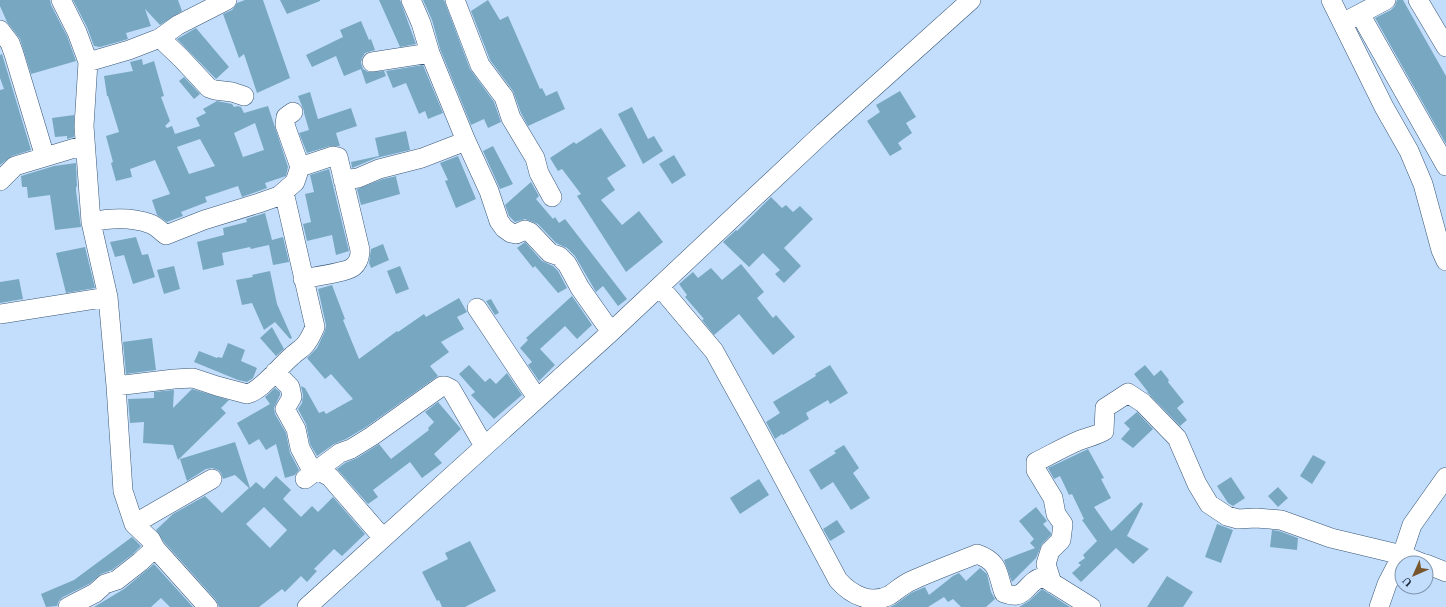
<svg xmlns="http://www.w3.org/2000/svg" width="1446" height="607" viewBox="0 0 1446 607" font-family="Spectral,serif">
<style>
.building{fill:#78a8c1;fill-rule:evenodd}
.lines{fill:none;stroke-linecap:round;stroke-linejoin:round}
.minor-casing{stroke:#385675;stroke-width:20}
.minor{stroke:#fff;stroke-width:19}
</style>
<rect width="100%" height="100%" fill="#c3defc"/>
<path class="building" d="M0 0H50L51 5 67 36 76 61 31 74 20 39 7 22 0 6Z
M73 0H178L182 11 160 25 145 9 151 26 126 33 128 39 125 40 100 47 94 46 87 27Z
M245 0H263L290 78 257 93 244 54 239 58 223 14 232 10 237 3Z
M280 0H320V1L287 14Z
M379 0H400L416 44 400 47Z
M423 0H444L470 69 494 102 501 122 488 128 484 119 471 125 440 49 432 20Z
M488 0 500 20 508 16 540 89 542 88 546 96 557 91 565 109 528 126 521 113 513 91 490 60 471 11Z
M1397 0H1403L1446 76V144L1375 18 1391 10 1395 6Z
M361 21 369 40 371 39 375 50 365 53 362 58 361 63 363 69 368 72 384 71 386 76 366 84 361 69 344 76 336 56 312 67 306 55 343 37 340 30Z
M196 28 229 67 216 79 177 39Z
M2 54 31 150 12 156 0 165V90L4 89 0 78V55Z
M142 59 143 65 154 61 164 96 161 97 170 121 165 126 167 128 172 126 175 134 200 126 196 118 206 113 203 109 217 101 232 104 234 107 238 106 241 107 244 113 268 106 288 167 286 176 265 183 267 188 242 197 238 186 205 197 207 202 181 212 183 216 167 222 157 215 152 200 170 194 155 160 130 169 132 177 116 181 111 163 113 162 106 136 119 132 108 96H107L104 76 133 71 130 62ZM255 123 264 150 243 157 234 133ZM200 139 215 166 189 174 177 147Z
M423 65 443 113 428 119 425 111 419 114 406 83 393 88 386 71Z
M184 77 200 94 194 99 179 81Z
M900 91 916 117 906 123 912 133 898 143 902 149 890 156 867 121 880 112 876 105Z
M310 92 318 119 351 108 357 126 336 133 340 146H330L307 153 299 133 309 130 304 113V111L298 96Z
M632 107 648 139 654 136 663 151 643 164 618 114Z
M74 115V137L67 139V136L55 137 52 118Z
M601 128 626 166 607 178 615 190 601 200 622 225 639 211 663 242 626 272 577 196 581 194 562 169 558 171 550 158 574 142 576 144Z
M406 131 410 150 376 158 352 168 351 162 379 156 375 138Z
M493 146 513 184 500 189 483 151Z
M674 155 686 175 672 184 659 164Z
M458 156 476 199 456 208 445 181 448 180 440 163Z
M76 163 77 186 76 187V191L81 227 55 230 50 195 28 198 27 187H22L21 176 54 166Z
M329 169 349 251 336 255 332 235 307 241 303 224 311 222 305 194 314 192 310 175Z
M397 176 396 177 400 194 361 205 357 189 383 179Z
M531 182 539 196 536 199 553 219 555 217 559 223 565 219 627 299 618 306 603 286 596 292 575 256 567 248 556 243 538 224 525 219 515 222 509 216 505 205Z
M771 197 782 208 786 205 793 212 800 206 813 219 784 248 801 266 784 283 775 274 780 270 763 253 749 267 723 242 736 230 737 231Z
M265 213 272 240 283 237 289 262 273 265 269 245 251 249 250 247 222 253 224 265 203 270 197 242 224 235 223 228 247 222 246 219Z
M136 237 142 255 148 254 155 277 133 284 124 255 115 257 110 242Z
M525 242 542 261 553 266 558 271 567 288 558 293 535 266 533 268 517 248Z
M383 244 389 260 371 268 369 263 371 249Z
M85 247 95 288 66 293 56 253Z
M741 264 764 292 757 298 773 318 776 315 795 337 773 355 739 314 714 335 702 320 704 319 685 297 687 295 679 284 693 272 698 278 711 268 722 280Z
M174 266 180 289 164 294 157 270Z
M400 266 409 289 396 294 387 271Z
M270 271 277 304 292 338 290 339 275 322 264 330 252 303 242 305 236 280 253 277 252 275Z
M19 279 23 299 0 303V282Z
M332 285 345 319 343 320 359 359 397 331 398 332 424 314 426 317 459 298 467 312 457 317 464 329 441 342 449 352 430 366 438 376 366 427 346 439 334 444 317 456 310 444 306 424 298 409 302 403 303 395 301 386 305 388 319 413 324 411 326 414 353 399 331 374 325 379 307 358 317 348 325 331 326 325 318 289Z
M572 296 592 325 577 339 565 326 540 349 555 365 539 381 528 365 532 362 520 348 528 340 526 338Z
M491 299 499 313 495 315 486 301Z
M272 327 284 349 276 356 260 338Z
M152 338 156 370 126 374 123 342Z
M228 343 245 350 241 361 257 368 253 378 247 382 238 380 194 362 199 351 217 358 218 357 222 358Z
M469 365 485 382 490 378 496 384 507 373 522 395 494 419 471 395 475 392 459 374Z
M830 365 848 393 830 404 828 400 806 413 809 419 783 435 782 434 775 439 766 422 780 413 773 402 816 376 815 374Z
M1145 365 1154 376 1161 370 1169 380 1168 382 1184 402 1177 408 1187 420 1180 426 1147 392H1148L1134 374Z
M275 388 280 392V395L274 408 275 414 286 433 290 453 299 470 295 475 285 478 276 444 266 450 259 439 249 445 237 423 270 404 265 397Z
M192 389 229 400 221 408 226 413 178 460 173 445 143 443 144 422 130 423 128 399 154 398V392L174 390 173 408Z
M438 402 461 429 434 454 442 463 422 478 410 462 373 490 378 497 368 504 337 469 345 463 357 458 379 444 391 459 429 430 428 428 434 422 425 412Z
M1137 412 1153 429 1133 448 1121 439 1130 429 1124 423Z
M235 442 250 488 256 482 264 489 276 476 291 490 283 499 301 517 312 506 318 512 333 497 365 534 342 556 334 549 314 569 317 571 307 582 301 576 285 592 282 589 259 607H219L216 600 164 542 156 530 173 514 205 496 222 513 249 488 235 475 223 479 221 473 218 470 212 468 206 469 187 481 180 459ZM264 507 287 530 270 548 246 524Z
M844 445 859 468 853 473 870 498 851 510 833 482 821 490 809 470 836 453 834 451Z
M1088 449 1104 478 1101 479 1111 498 1094 507 1111 531 1114 529 1141 502 1143 504 1127 536 1149 549 1133 564 1116 548 1081 582 1072 573 1081 565 1078 563 1085 558 1083 555 1097 541 1082 520 1084 519 1072 494 1069 495 1060 476 1054 479 1048 468Z
M1313 455 1326 462 1312 484 1300 476Z
M1231 477 1245 498 1233 506 1228 503 1217 486Z
M759 479 769 495 740 514 730 498Z
M1278 487 1288 498 1278 507 1268 496Z
M1036 507 1047 521 1043 524 1051 533V535L1042 544 1036 558 1012 582 1004 560 1035 548 1030 543 1034 539 1019 521Z
M837 520 845 532 830 541 823 529Z
M1217 524 1233 530 1221 563 1205 557Z
M1272 530 1279 531 1298 538 1297 550 1270 547Z
M132 537 141 546 133 554 112 570 101 574 89 584 63 597 59 601 57 606 46 607 41 594 74 580Z
M470 541 496 591 465 607H442L439 600 437 601 422 572 448 559 445 553Z
M154 564 193 607H170L161 598 151 607H94L124 589Z
M980 568 987 574 991 592 995 599 986 607H961L953 599 948 602 944 597 928 607H890L896 604 911 593 925 587 929 595 953 576 959 573 966 581Z
M1167 576 1193 592 1183 607H1147Z
M1042 589 1045 591 1070 607H1019L1029 601Z"/>
<g class="lines">
<g class="minor-casing">
<path id="minor" d="M61 0 77 32 88 62 84 126 91 222 108 297 116 386 123 491 134 524 151 540 155 548 208 607
M411 0 421 23 430 53 466 141 489 191 499 221 504 228 511 233 516 234 525 230 530 232 550 253 559 256 567 264 580 288 611 332
M455 0 480 65 504 97 511 118 535 158 539 173 552 197
M1331 0 1384 107 1409 151 1423 184 1441 250 1446 261
M1418 0 1446 47
M1360 14 1446 166
M1350 19 1386 0
M0 30 10 43 14 54 45 157
M160 38 181 58 209 88 215 90 232 92 244 96
M88 62 129 50 160 38 178 25 227 0
M372 62 430 53
M293 112 286 117 285 125 300 167
M343 180 358 178 379 169 422 158 466 141
M0 181 15 166 85 145
M91 222C110 218 132 217 151 224 156 226 162 232 166 235L204 220 259 203 279 196 295 182 300 167 333 156 338 157 360 250C360 257 359 262 353 267 347 272 313 277 303 279
M660 287 714 351 756 427 838 580C851 595 871 605 890 595 897 590 904 584 911 581 933 571 955 563 977 554 1000 562 997 574 1004 593 1027 602 1025 581 1043 577L1091 607
M477 308 537 398
M0 314 108 297
M275 372 290 387 292 397 285 409 296 429 300 448 309 465 330 477 383 538
M116 386 174 379 193 378 217 386 247 394C261 391 280 366 292 356 296 352 300 350 304 346 309 341 312 334 315 327L284 192
M305 479 340 453 351 449 372 436 442 386H445L451 389 484 446
M134 524 212 479
M1426 564 1446 572
M1052 583 1046 564 1050 551 1061 540 1063 524 1056 514 1053 498 1036 470V462C1050 455 1064 447 1078 441 1087 437 1096 436 1104 431L1105 408 1128 393 1143 403 1177 438 1197 484 1209 504 1227 516 1238 519 1256 518 1281 520 1331 538 1402 555 1422 563
M68 607 95 593 105 584 117 580 140 562 155 548
M307 607 611 332 824 132 971 0
M1379 607 1387 584 1402 555 1412 525 1446 477"/>
</g>
<use href="#minor" class="minor"/>
</g>
<g transform="translate(1414 575) rotate(225)"><circle r="19" fill="#c3defc" stroke="#8095ad"/>
<path d="M0-3L7 15L0 10L-7 15Z" fill="#78562d"/>
<text y="-6" font-size="11" font-weight="bold" text-anchor="middle" fill="#1b2836">U</text>
</g>
</svg>
